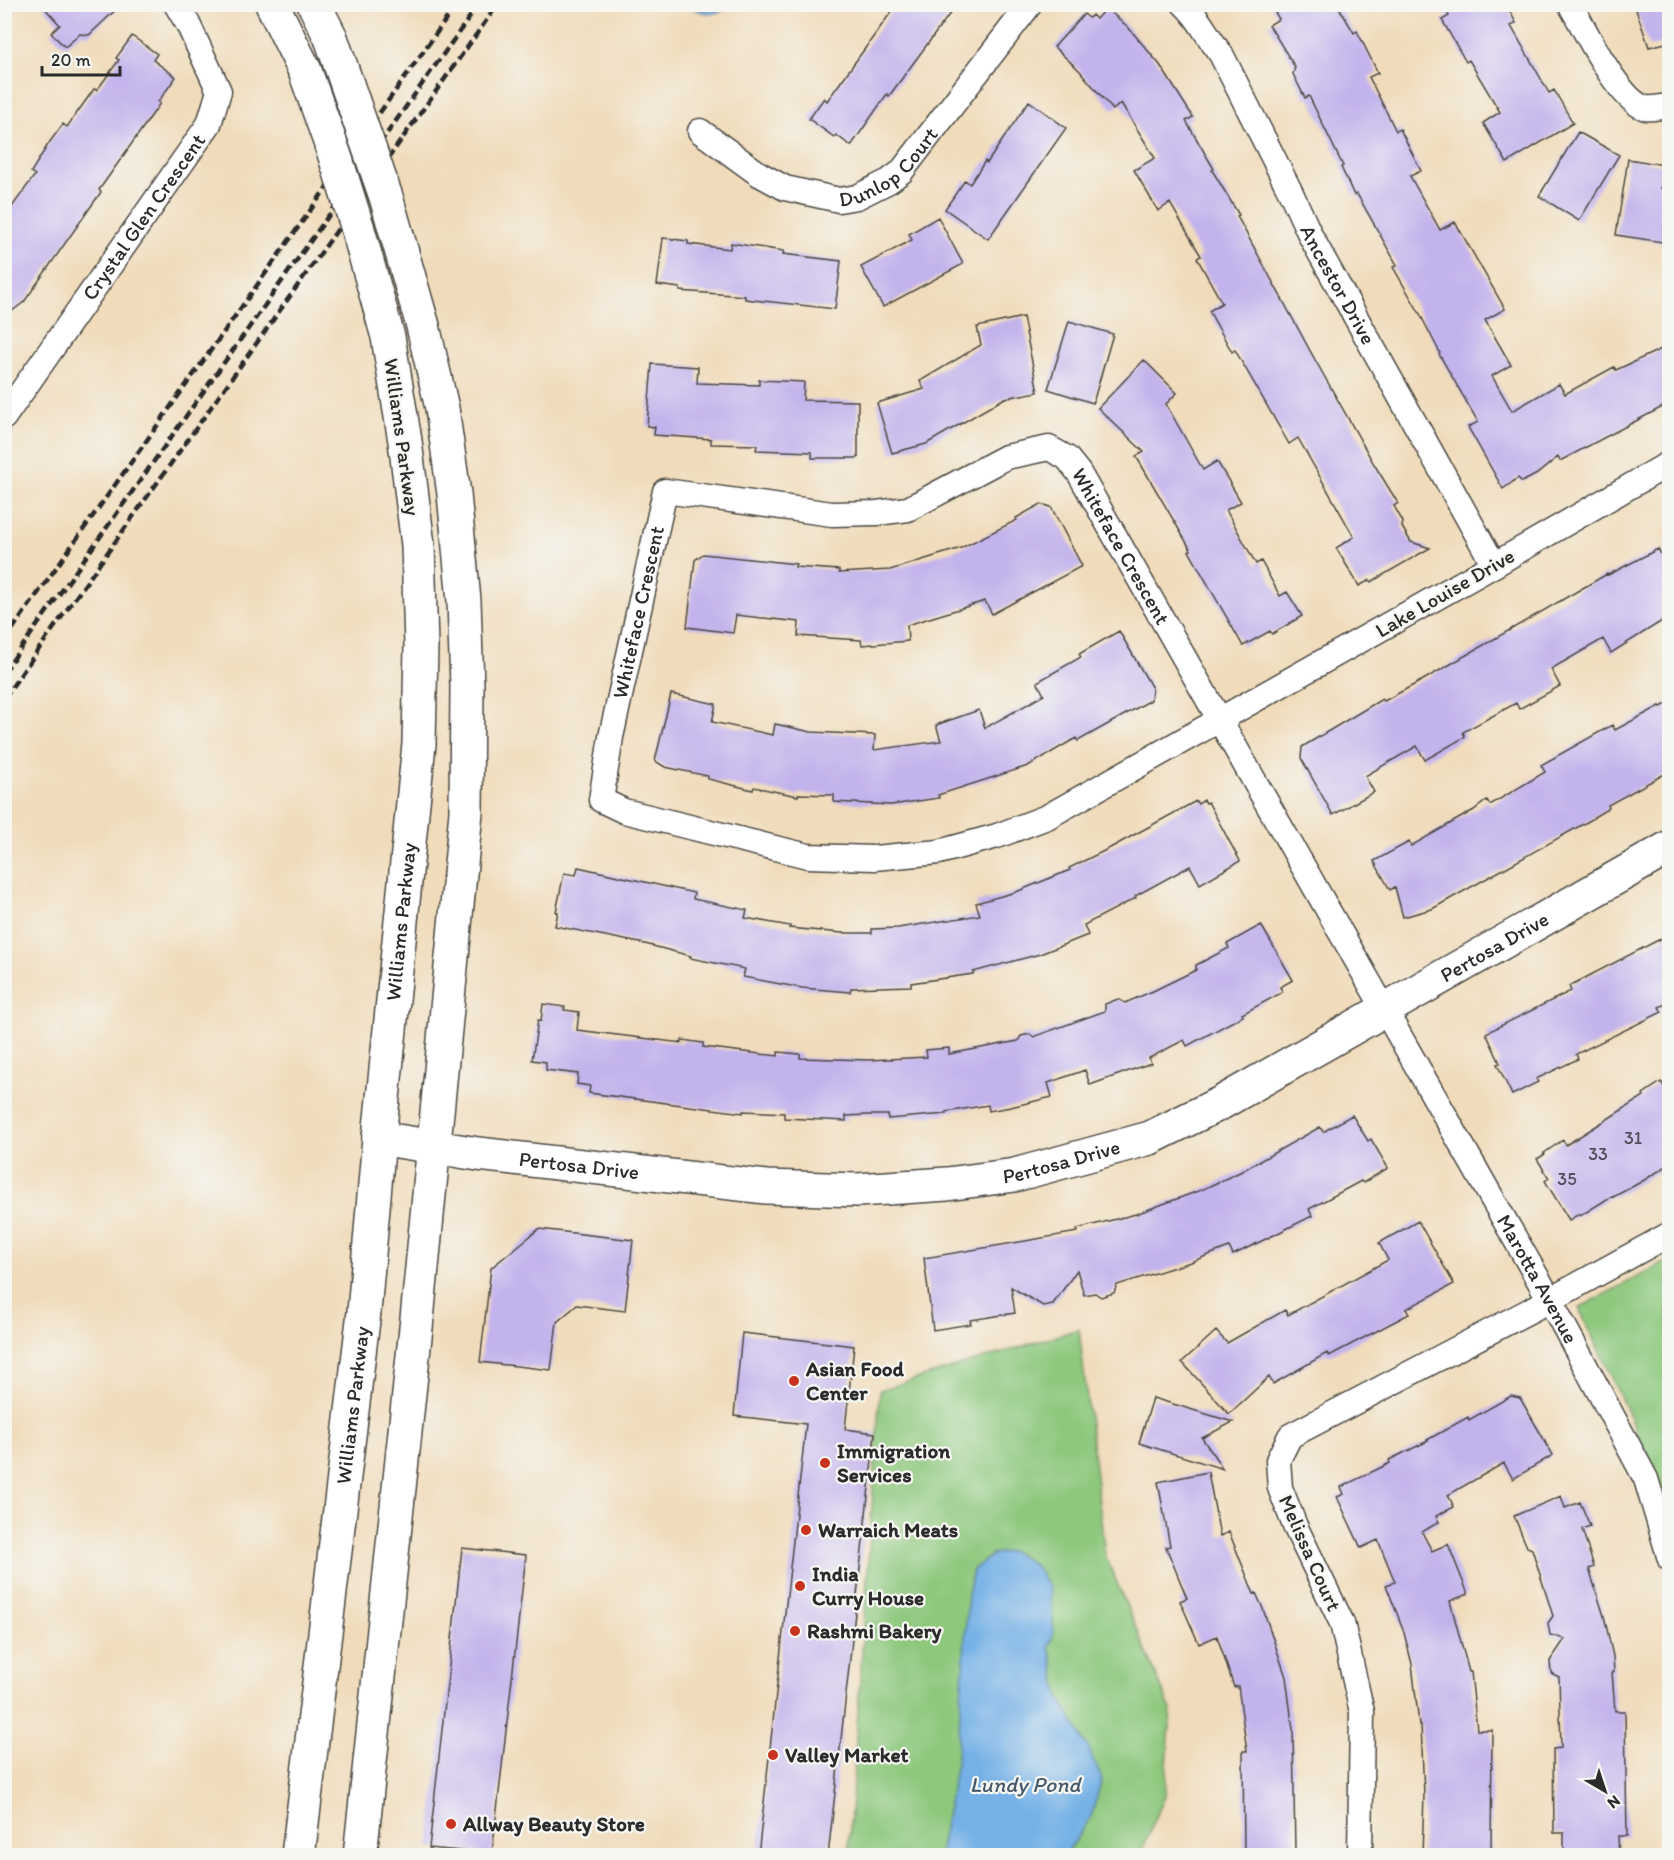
<svg xmlns="http://www.w3.org/2000/svg" width="1674" height="1860" viewBox="0 0 1674 1860" font-family="Itim,sans-serif">
<style>
.green{fill:#8dc87d;stroke:#5c7a54;stroke-width:1.5}
.water{fill:#74b1e6;stroke:#506e88;stroke-width:1.5}
.building{fill:#c3b3ec}
.lines{fill:none;stroke-linecap:round;stroke-linejoin:round}
.street-casing{stroke:#494641;stroke-width:27}
.secondary-casing{stroke:#494641;stroke-width:36}
.street{stroke:#fff;stroke-width:24}
.secondary{stroke:#fff;stroke-width:33}
.rail{stroke:#2b2b2b;stroke-width:4.5;stroke-dasharray:9 4.5;stroke-linecap:butt}
.secondary-bridge-casing{stroke:#494641;stroke-width:36;stroke-linecap:butt}
.secondary-bridge{stroke:#fff;stroke-width:33}
.poi-dot{fill:#c8321e;stroke:#f6f6f2;stroke-width:2}
.labels{text-anchor:middle;stroke-width:4.5;stroke-linejoin:round;paint-order:stroke}
.number-label{font-size:18px;fill:#514d5b}
.street-label{font-size:21px;fill:#2b2b2b;stroke:#f6f6f2}
.poi-label{font-size:21px;font-weight:bold;fill:#2b2b2b;stroke:#f6f6f2;text-anchor:start}
.water-label{font-size:22px;font-style:italic;fill:#455a6c;stroke:#f6f6f2}
</style>
<rect width="100%" height="100%" fill="#f6f6f2"/>
<filter id="ink" filterUnits="userSpaceOnUse"><feTurbulence type="fractalNoise" baseFrequency=".0167" numOctaves="2"/><feDisplacementMap in="SourceGraphic" scale="12" xChannelSelector="R" yChannelSelector="G"/><feConvolveMatrix kernelMatrix="1 2 1 2 8 2 1 2 1" color-interpolation-filters="sRGB"/></filter>
<filter id="wash" filterUnits="userSpaceOnUse"><feTurbulence type="fractalNoise" baseFrequency=".008" numOctaves="4" result="noise"/><feDisplacementMap in="SourceGraphic" scale="24" xChannelSelector="R" yChannelSelector="G"/><feGaussianBlur stdDeviation="1.35" result="paint"/><feColorMatrix in="noise" values="0 0 0 0 0 0 0 0 0 0 0 0 0 0 0 0 0 1.4 0 .05"/><feComposite in="paint" operator="in"/></filter>
<g filter="url(#wash)">
<rect width="100%" height="100%" fill="#f0dcbb"/>
<path class="green" d="M1669 1260V1518L1661 1485 1579 1308Z
M1079 1329 1105 1555 1171 1710 1165 1796 1140 1855 848 1856 880 1390Z"/>
<path class="water" d="M687 5H731C718 17 702 14 687 5Z
M1012 1551 1035 1565 1049 1588 1054 1632 1049 1647 1060 1698 1087 1746 1102 1779 1091 1817 1065 1855H939L957 1758 968 1595 973 1570 993 1554Z"/>
<g id="blocks">
<path class="building" d="M41 4H122L89 35 80 34 65 47 51 33 60 25Z
M897 4H957L889 96 887 94 851 146 836 135 834 137 809 119 824 98 827 101Z
M1270 4H1337L1354 33 1357 31 1378 73 1369 77 1396 131 1400 129 1421 171 1410 176 1440 230 1455 222 1505 309 1485 320 1511 365 1492 376 1512 411 1559 384 1565 394 1614 367 1616 370 1670 345V403L1560 461 1558 457 1537 474 1522 482 1518 478 1503 489 1468 427 1478 422 1439 354 1440 353 1420 314 1393 267 1397 265 1357 194 1354 195 1341 167 1343 166 1309 96 1305 98 1293 74 1295 67 1269 25 1279 19Z
M1443 4H1506L1516 23 1511 26 1549 93 1554 90 1573 123 1507 163 1483 123 1500 112 1469 60 1466 62 1442 20 1449 16Z
M1634 4H1670V42L1649 47Z
M1106 8 1128 27 1160 65 1193 117 1186 121 1214 169 1212 170 1239 215 1237 216 1314 358 1374 464 1398 503 1394 506 1403 522 1402 527 1411 542 1430 548 1371 582 1370 580 1359 586 1336 548 1354 537 1298 438 1289 444 1235 350 1232 352 1209 311 1222 303 1197 258 1201 256 1170 203 1158 211 1134 170 1155 158 1121 103 1113 110 1079 70 1054 47 1084 14 1089 18 1092 15 1096 19Z
M132 36 157 54 153 60 176 77 158 102 160 103 154 112 99 190 101 192 24 302 4 317V218L35 175 31 172 49 143 63 124 67 127 94 89 97 90 119 60 116 58Z
M1029 101 1066 128 988 239 945 209 965 180 970 184 985 161 987 163Z
M1578 132 1619 155 1579 221 1539 196Z
M1628 159 1665 165 1661 188 1670 189 1662 242 1616 235Z
M938 217 963 264 883 307 861 267 912 240 909 234Z
M663 238 688 241V244L730 249 731 243 784 251 783 254 841 261 835 309 745 299V296L680 291V288L657 285Z
M1023 317 1038 392 1005 398 926 444 892 453 877 403 924 389 920 381 981 345 977 327Z
M1069 321 1113 334 1093 403 1048 389Z
M1144 360 1177 393 1166 404 1203 470 1217 461 1241 502 1226 510 1256 564 1261 561 1280 596 1287 592 1302 616 1272 634 1270 631 1243 646 1189 551 1191 550 1136 456 1144 452 1098 408Z
M652 364 698 367 697 383 759 385V380L804 382 803 400 858 401V458H812V452L756 450 757 445 711 444V439L654 435 655 427 647 426Z
M1041 504 1051 507 1082 566 992 614 985 601 907 625 908 641 862 645 861 640 798 636 799 622 736 615 733 633 687 627 695 560 703 554 796 564 795 567 839 570V573L890 570 961 548 1017 520 1016 518Z
M1658 549 1662 556 1670 551V616L1611 653 1603 639 1551 669 1560 686 1519 709 1516 703 1463 732 1465 737 1425 760 1417 746 1365 776 1374 792 1333 815 1301 758 1302 747 1382 699 1384 701 1423 680 1607 574 1608 575Z
M1119 631 1152 688 1151 700 1078 741 1076 738 1028 766 938 795 939 798 891 805 834 802V795L798 794V796L754 787 753 790 708 779V776L665 767 655 761 671 694 716 704 712 722 773 735 775 724 811 732 875 735 874 750 941 741 936 725 979 710 985 728 1044 695 1037 682 1081 657 1079 654Z
M1670 702V771L1608 805 1609 808 1594 817V818L1432 909 1403 917 1395 887 1390 890 1374 861 1409 842 1411 846 1474 810 1487 800 1490 805 1545 772 1541 765 1612 725 1615 730 1660 706 1661 707Z
M1204 800 1206 803 1208 802 1240 861 1200 884 1190 866 1135 896 1136 898 1084 925 1088 935 1040 954 973 972V974L911 983V986L851 988 850 992 802 988 743 977 745 969 690 958 691 956 645 944 555 926 558 912H556L564 873 576 875 578 867 694 893 693 899 747 910 745 918 790 926 789 928 842 933H872V929L898 928 980 915 976 903 1016 892 1070 870 1069 868 1110 848 1196 801 1198 804Z
M1261 925 1293 980 1280 987 1283 992 1242 1014 1243 1016 1187 1046 1184 1040 1149 1058 1151 1063 1090 1085 1085 1070 1048 1083 1052 1097 1011 1107 989 1111 988 1105 946 1112V1114L888 1119V1115H868L846 1116V1121L784 1118V1113L743 1111V1113L589 1093 590 1086 577 1084 578 1074 546 1070V1062L532 1060 538 1020 541 1021 543 1004 565 1007 564 1010 579 1012 577 1030 682 1043V1040L703 1043V1047L778 1056V1052L800 1054V1058L869 1060 927 1057 926 1050 949 1048V1054L1018 1041 1021 1036 1030 1034 1033 1037 1105 1011V1004L1118 999 1125 1003 1153 991 1196 970V965L1229 948 1227 944Z
M1670 934V1002L1659 1007 1662 1012 1576 1054 1578 1059 1536 1079 1538 1082 1512 1095 1497 1064 1500 1063 1486 1033 1571 991 1569 986Z
M1661 1082 1670 1095V1164L1641 1182 1613 1197 1612 1196 1580 1216 1579 1214 1569 1220 1545 1181 1549 1178 1537 1159 1545 1154 1544 1153 1563 1140 1566 1145 1598 1125 1644 1096 1643 1094Z
M1352 1115 1368 1141 1371 1139 1388 1168 1363 1183 1361 1181 1309 1209 1312 1216 1276 1234 1233 1255 1229 1247 1191 1262 1117 1285 1114 1293 1101 1297 1095 1293 1084 1295 1077 1270 1053 1304 1043 1306 1011 1287 1015 1313 970 1320 971 1324 933 1330 924 1258 1078 1232 1077 1229 1136 1214 1201 1190 1240 1172 1320 1127 1323 1132Z
M1418 1221 1454 1284 1406 1309 1409 1314 1329 1356 1327 1353 1273 1384 1269 1377 1229 1414 1182 1362 1216 1331 1227 1343 1285 1310 1288 1315 1388 1260 1379 1243Z
M539 1229 633 1240 625 1311 577 1305 557 1322 551 1370 480 1362 491 1268Z
M742 1333 854 1346 845 1429 875 1433 828 1856H758L806 1424 734 1416Z
M1511 1396 1520 1398 1553 1455 1513 1479 1504 1463 1448 1495 1454 1507 1436 1516 1439 1522 1422 1532 1432 1551 1448 1544 1468 1594 1450 1601 1469 1672H1471L1477 1730H1492L1491 1856H1422L1424 1794 1421 1725H1419L1412 1664 1403 1629 1386 1585 1395 1582 1378 1540 1361 1548 1337 1497 1344 1494 1341 1487 1390 1463 1389 1460 1428 1441 1427 1440 1468 1417 1469 1420Z
M1153 1398 1233 1422 1202 1438 1223 1469 1139 1443Z
M1208 1472 1220 1536 1229 1532 1254 1594 1256 1593 1263 1609 1286 1677 1293 1730 1295 1851H1244L1243 1751H1247L1238 1686 1234 1687 1217 1636 1199 1644 1180 1601 1187 1598 1166 1547 1170 1546 1158 1482Z
M1561 1496 1565 1508 1580 1502 1590 1526 1582 1529 1594 1567 1589 1569 1604 1616 1613 1656 1614 1672H1612L1615 1711H1625L1627 1836H1618L1619 1856H1564V1833H1554L1553 1749 1561 1748 1559 1677 1551 1673 1550 1661 1565 1639 1550 1635 1548 1623 1553 1616 1532 1549 1527 1547 1514 1516Z
M462 1548 526 1555 492 1854 429 1848Z"/>
</g>
</g>
<g filter="url(#ink)">
<use href="#blocks" fill-opacity="0" stroke="#494641" stroke-width="1.5"/>
<g class="lines">
<g class="street-casing">
<g id="street">
<path id="s1" d="M1184 4C1200 18 1208 38 1221 54L1291 193 1311 237 1494 565"/>
<path d="M1570 4C1585 29 1619 102 1646 108 1653 109 1663 106 1670 106"/>
<path id="s2" d="M700 131 759 174 785 188 839 200 857 197 889 181 901 172 1030 4"/>
<path id="s3" d="M4 417 209 124 219 91 188 24 176 4"/>
<path id="s4" d="M1670 463 1494 565 1047 817 997 836 939 852 874 858 808 856 624 811 601 800 611 737 665 491 832 514 877 513 908 509 1006 457 1049 448 1067 458 1079 473 1550 1300 1646 1479 1670 1559"/>
<path d="M1360 1856 1362 1712 1342 1623 1295 1526 1280 1488 1278 1460 1290 1436 1550 1300 1670 1234"/>
</g>
</g>
<g class="secondary-casing">
<g id="secondary">
<path d="M272 4 305 71"/>
<path d="M314 4 331 38"/>
<path id="s5" d="M379 1138 478 1154 766 1187 857 1190 947 1184 1015 1175 1150 1138 1221 1103 1670 847"/>
<path id="s6" d="M298 1856 364 1312 379 1138 419 744 421 646 418 545 405 441 388 337 357 226"/>
<path d="M360 1856 418 1309 466 812 467 686 464 601 454 494 442 408 423 326 386 197"/>
</g>
</g>
<use href="#street" class="street"/>
<use href="#secondary" class="secondary"/>
<path class="rail" d="M4 641 457 4
M4 672 479 4
M4 698 498 4"/>
<g class="secondary-bridge-casing">
<path id="secondary-bridge" d="M331 38 386 197
M305 71 335 156 357 226"/>
</g>
<use href="#secondary-bridge" class="secondary-bridge"/>
</g>
</g>
<g class="poi-dot">
<circle cx="794" cy="1381" r="6"/>
<circle cx="825" cy="1463" r="6"/>
<circle cx="806" cy="1530" r="6"/>
<circle cx="800" cy="1586" r="6"/>
<circle cx="795" cy="1631" r="6"/>
<circle cx="773" cy="1755" r="6"/>
<circle cx="451" cy="1824" r="6"/>
</g>
<g class="labels">
<g class="number-label">
<text x="1633" y="1144">31</text>
<text x="1598" y="1160">33</text>
<text x="1567" y="1185">35</text>
</g>
<g class="street-label">
<text dy="7" stroke="none"><textPath href="#s2" startOffset="219">Dunlop Court</textPath></text>
<text dy="7" stroke="none"><textPath href="#s3" startOffset="244">Crystal Glen Crescent</textPath></text>
<text dy="7" stroke="none"><textPath href="#s1" startOffset="321">Ancestor Drive</textPath></text>
<text transform="translate(402 437) rotate(82)" y="7">Williams Parkway</text>
<text dy="7" stroke="none"><textPath href="#s4" startOffset="2016">Whiteface Crescent</textPath></text>
<text transform="translate(1445 593) rotate(-30)" y="7">Lake Louise Drive</text>
<text dy="7" stroke="none"><textPath href="#s4" startOffset="1368">Whiteface Crescent</textPath></text>
<text dy="7" stroke="none"><textPath href="#s6" startOffset="940">Williams Parkway</textPath></text>
<text dy="7" stroke="none"><textPath href="#s5" startOffset="1174">Pertosa Drive</textPath></text>
<text dy="7" stroke="none"><textPath href="#s5" startOffset="688">Pertosa Drive</textPath></text>
<text dy="7" stroke="none"><textPath href="#s5" startOffset="202">Pertosa Drive</textPath></text>
<text dy="7" stroke="none"><textPath href="#s4" startOffset="2859">Marotta Avenue</textPath></text>
<text dy="7" stroke="none"><textPath href="#s6" startOffset="454">Williams Parkway</textPath></text>
<text transform="translate(1310 1553) rotate(66)" y="7">Melissa Court</text>
</g>
<g class="poi-label">
<text x="806" y="1376">Asian Food<tspan x="806" dy="24">Center</tspan></text>
<text x="837" y="1458">Immigration<tspan x="837" dy="24">Services</tspan></text>
<text x="818" y="1537">Warraich Meats</text>
<text x="812" y="1581">India<tspan x="812" dy="24">Curry House</tspan></text>
<text x="807" y="1638">Rashmi Bakery</text>
<text x="785" y="1762">Valley Market</text>
<text x="463" y="1831">Allway Beauty Store</text>
</g>
<g class="water-label">
<text x="1025" y="1792">Lundy Pond</text>
</g>
</g>
<rect width="1674" height="1860" fill="none" stroke="#f6f6f2" stroke-width="24"/>
<g transform="translate(1605 1791) rotate(141)" stroke="#f6f6f2" stroke-width="4.5" paint-order="stroke">
<path d="M0-4.5L10 22L0 15L-10 22Z" fill="#2b2b2b"/>
<text y="-9" font-size="16" font-weight="bold" text-anchor="middle" fill="#2b2b2b">N</text>
</g>
<path d="M42 66v9h78v-9" fill="none" stroke="#2b2b2b" stroke-width="3"/>
<text x="51" y="66" font-size="18" fill="#2b2b2b" stroke="#f6f6f2" stroke-width="4.5" paint-order="stroke">20 m</text>
</svg>
